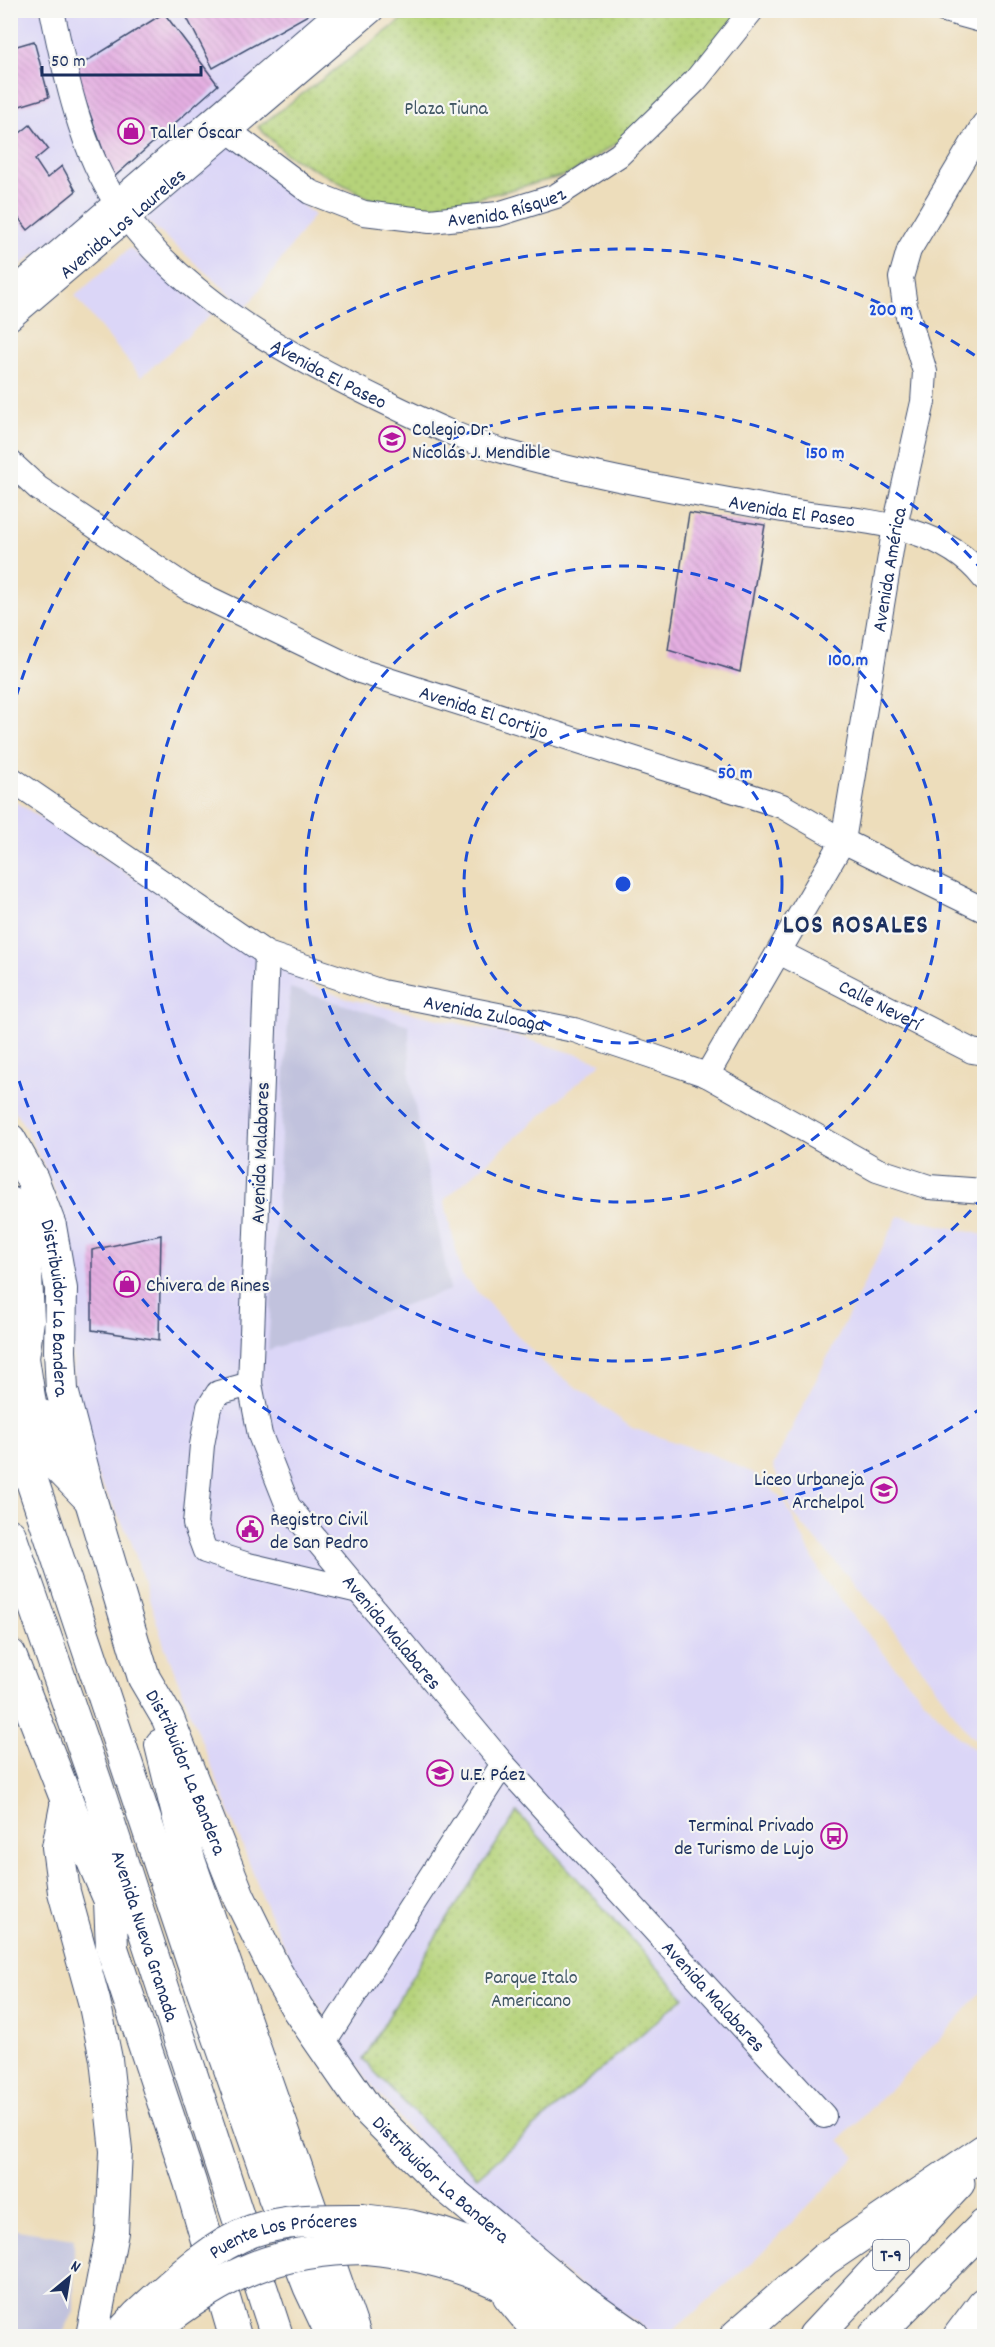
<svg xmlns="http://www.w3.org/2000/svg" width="995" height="2347" viewBox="0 0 995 2347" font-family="Dekko,sans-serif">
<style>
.built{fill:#dbd6f7}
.industrial{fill:#c1c2dd}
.green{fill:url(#green-dots);stroke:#68816c;stroke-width:1.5}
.building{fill:url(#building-back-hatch)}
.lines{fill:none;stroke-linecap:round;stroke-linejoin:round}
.minor-casing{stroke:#3a496c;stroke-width:26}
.major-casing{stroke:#3a496c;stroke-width:34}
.highway-casing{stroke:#3a496c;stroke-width:35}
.minor{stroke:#fff;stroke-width:24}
.major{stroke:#fff;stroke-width:32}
.highway{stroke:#fff;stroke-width:33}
.major-bridge-casing{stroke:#3a496c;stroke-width:34;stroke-linecap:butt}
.major-bridge{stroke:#fff;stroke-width:32}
.ring{fill:none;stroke:#1d4ed8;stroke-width:3;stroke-dasharray:10 8}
.labels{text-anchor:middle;stroke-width:4.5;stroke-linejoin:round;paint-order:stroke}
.shield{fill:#f6f6f2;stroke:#5d6b8a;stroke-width:1.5}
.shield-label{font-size:18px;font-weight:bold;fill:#1b2f5e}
.park-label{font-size:20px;fill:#425865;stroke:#f6f6f2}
.poi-label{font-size:20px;fill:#1b2f5e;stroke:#f6f6f2;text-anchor:start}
.street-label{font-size:20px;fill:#1b2f5e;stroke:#f6f6f2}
.district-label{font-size:26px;font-weight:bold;letter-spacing:1.5px;fill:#1b2f5e;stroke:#f6f6f2}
.centre{fill:#1d4ed8;stroke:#f6f6f2;stroke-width:3}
.ring-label{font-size:18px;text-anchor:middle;font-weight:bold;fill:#1d4ed8;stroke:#f6f6f2;stroke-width:4.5;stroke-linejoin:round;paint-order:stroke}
</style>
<defs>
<pattern id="green-dots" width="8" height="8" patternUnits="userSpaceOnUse" patternTransform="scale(1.5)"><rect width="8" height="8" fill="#b6d37a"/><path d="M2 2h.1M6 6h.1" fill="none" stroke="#9cb56c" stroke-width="1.8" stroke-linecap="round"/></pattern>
<pattern id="building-back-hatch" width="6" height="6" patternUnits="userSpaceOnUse" patternTransform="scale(1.5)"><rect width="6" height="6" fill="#e4aee1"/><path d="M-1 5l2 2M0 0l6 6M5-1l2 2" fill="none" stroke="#c396c3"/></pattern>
</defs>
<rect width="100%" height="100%" fill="#f6f6f2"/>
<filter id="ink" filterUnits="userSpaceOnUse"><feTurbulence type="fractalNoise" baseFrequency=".0167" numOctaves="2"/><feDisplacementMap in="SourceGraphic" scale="12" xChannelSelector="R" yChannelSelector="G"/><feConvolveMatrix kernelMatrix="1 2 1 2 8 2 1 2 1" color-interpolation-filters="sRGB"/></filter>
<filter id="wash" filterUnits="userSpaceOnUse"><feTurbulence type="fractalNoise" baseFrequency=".008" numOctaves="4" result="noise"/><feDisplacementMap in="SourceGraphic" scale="24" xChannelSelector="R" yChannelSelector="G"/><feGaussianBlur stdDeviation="1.35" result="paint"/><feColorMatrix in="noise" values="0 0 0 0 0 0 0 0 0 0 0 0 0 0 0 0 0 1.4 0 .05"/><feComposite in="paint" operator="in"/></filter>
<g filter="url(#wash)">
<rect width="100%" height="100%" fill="#edddbb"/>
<path class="built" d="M11 11H330L163 152 11 273Z
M231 143 314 215 246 308 144 218Z
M130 248 212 314 141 377 75 296Z
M10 798 239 945 316 987 345 998 520 1037 602 1062 444 1200 462 1275 543 1363 632 1428 711 1454 753 1473 785 1502 824 1580 894 1666 956 1735 984 1757V1988L943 2036 839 2140 856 2157 756 2259 667 2336H656L549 2262 442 2170 365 2077 297 1972 269 1914 164 1645 130 1538 98 1478 76 1417 65 1227 59 1201 45 1168 25 1127 11 1105Z
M898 1216 984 1235V1744L970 1735 884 1617 793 1514 773 1466Z"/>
<path class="industrial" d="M290 988 409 1025 410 1080 450 1290 268 1350Z
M11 2229 74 2239V2312L61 2336H11Z"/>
<path class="green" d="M414 11H742L661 114 570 174 478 198 420 209 376 202 286 154 258 127Z
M517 1812 684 1997 477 2177 363 2060 430 1946Z"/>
<g id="blocks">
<path class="building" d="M183 10H306L308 15 213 68Z
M164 13 218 85 113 178 74 69Z
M34 41 49 97 10 109V48Z
M30 125 48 149 35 160 47 178 62 166 76 191 28 230 10 207V141Z
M689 513 765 525 740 672 668 650Z
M161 1235 159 1340 92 1330V1250Z"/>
</g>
</g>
<g filter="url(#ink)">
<use href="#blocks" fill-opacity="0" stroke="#3a496c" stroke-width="1.5"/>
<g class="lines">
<g class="minor-casing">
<g id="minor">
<path id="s1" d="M52 10C65 74 81 151 118 205 180 298 293 358 391 405 428 423 466 441 506 452 595 477 687 492 777 509 847 522 936 517 984 578"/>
<path d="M944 10 984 21"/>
<path id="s2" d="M214 120 310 192 364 213 430 221 498 214 556 196 619 155 696 80 752 10"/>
<path d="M10 294 340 10"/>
<path id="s3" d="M10 318 372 10"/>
<path id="s4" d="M10 462 38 488 189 589 360 671 782 806 843 841 984 910"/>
<path id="s5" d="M10 778 267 954 382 992 574 1030 649 1055 707 1075 877 1170 929 1187 984 1191"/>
<path id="s6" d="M779 952 972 1051 984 1053"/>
<path id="s7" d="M267 954 250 1384 260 1435 288 1506 503 1764 824 2116"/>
<path id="s8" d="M707 1075 843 841 895 526 923 402 925 372 905 306 901 278 909 250 984 124"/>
<path d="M250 1384 218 1393 209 1407 202 1445 195 1524 205 1551 248 1565 359 1591"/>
<path d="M322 2045 503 1764"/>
</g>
</g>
<g class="major-casing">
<g id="major">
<path id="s9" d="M10 1140 32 1179 50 1226 61 1289 60 1351 62 1390 91 1501 144 1678 168 1719 239 1897 275 1970 297 2008 366 2108 438 2180 575 2295"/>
<path d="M10 1203 25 1251 28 1320 23 1358 36 1443"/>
<path d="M10 1415 193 1963 274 2195"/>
<path d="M42 1416 57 1465 91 1500"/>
<path id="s10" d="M10 1535 96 1783 277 2336"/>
<path d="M10 1655 67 1801 118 1919"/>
<path d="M161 1745 189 1860 355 2336"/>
<path d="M67 1801 58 1847 64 1892 94 2001 106 2059 116 2151 112 2232 92 2336"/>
<path d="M110 1901 112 1948 190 2182 235 2336"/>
<path d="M362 2220 410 2226 442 2234 479 2247 575 2295 633 2336"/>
<path d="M366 2248C446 2255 522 2286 585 2336"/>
<path d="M509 2296 542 2336"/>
<path d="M118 2336 138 2315"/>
</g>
</g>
<g class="highway-casing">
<path id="highway" d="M274 2195 310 2287 333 2336
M737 2336 825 2259 984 2151
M815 2336 958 2183
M875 2336 984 2226
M960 2336 984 2304"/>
</g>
<use href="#minor" class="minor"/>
<use href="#major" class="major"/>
<use href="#highway" class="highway"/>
<g class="major-bridge-casing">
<g id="major-bridge">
<path id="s11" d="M138 2315C171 2285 209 2247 252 2231 286 2219 326 2220 362 2220"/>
<path d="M154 2329C223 2274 276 2249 366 2248"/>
</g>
</g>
<use href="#major-bridge" class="major-bridge"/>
</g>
</g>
<g class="ring">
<circle cx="623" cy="884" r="159"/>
<circle cx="623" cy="884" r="318"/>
<path d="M983 1197A477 477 0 1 1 983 571"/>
<path d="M983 1407A635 635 0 0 1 11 1054M11 714A635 635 0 0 1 983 361"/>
</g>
<defs>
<g id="shop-ring" transform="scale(1.35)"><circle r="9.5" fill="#f6f6f2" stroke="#b5179e" stroke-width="1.5"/><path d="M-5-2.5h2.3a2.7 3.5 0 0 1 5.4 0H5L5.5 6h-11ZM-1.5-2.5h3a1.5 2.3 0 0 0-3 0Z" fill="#b5179e"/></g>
<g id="school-ring" transform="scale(1.35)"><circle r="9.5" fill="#f6f6f2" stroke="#b5179e" stroke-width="1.5"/><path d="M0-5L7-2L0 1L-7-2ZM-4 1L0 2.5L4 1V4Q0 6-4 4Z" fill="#b5179e"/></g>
<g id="civic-ring" transform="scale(1.35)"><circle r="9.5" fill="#f6f6f2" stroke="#b5179e" stroke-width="1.5"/><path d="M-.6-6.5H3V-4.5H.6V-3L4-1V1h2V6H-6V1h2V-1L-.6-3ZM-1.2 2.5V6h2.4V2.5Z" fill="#b5179e"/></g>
<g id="bus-ring" transform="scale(1.35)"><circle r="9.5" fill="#f6f6f2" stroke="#b5179e" stroke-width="1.5"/><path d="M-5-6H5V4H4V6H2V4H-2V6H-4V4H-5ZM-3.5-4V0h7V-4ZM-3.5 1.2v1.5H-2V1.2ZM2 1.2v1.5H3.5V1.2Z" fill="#b5179e"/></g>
</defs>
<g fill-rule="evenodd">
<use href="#shop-ring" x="131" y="131"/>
<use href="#school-ring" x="392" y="439"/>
<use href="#shop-ring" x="127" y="1284"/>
<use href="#school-ring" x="884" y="1490"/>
<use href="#civic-ring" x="250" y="1529"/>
<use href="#school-ring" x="440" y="1773"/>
<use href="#bus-ring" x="834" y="1836"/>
</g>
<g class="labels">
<rect class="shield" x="873" y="2240" width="36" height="30" rx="4.5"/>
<g class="shield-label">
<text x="891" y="2261">T-9</text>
</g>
<g class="park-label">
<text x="446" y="114">Plaza Tiuna</text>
<text x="531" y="1983">Parque Italo<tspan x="531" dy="23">Americano</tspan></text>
</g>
<g class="poi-label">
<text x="150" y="138">Taller Óscar</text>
<text x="412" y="435">Colegio Dr.<tspan x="412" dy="23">Nicolás J. Mendible</tspan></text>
<text x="146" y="1291">Chivera de Rines</text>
<text x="864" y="1485" text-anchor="end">Liceo Urbaneja<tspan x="864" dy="23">Archelpol</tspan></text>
<text x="270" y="1525">Registro Civil<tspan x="270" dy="23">de San Pedro</tspan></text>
<text x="460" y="1780">U.E. Páez</text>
<text x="814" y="1831" text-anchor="end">Terminal Privado<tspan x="814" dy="23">de Turismo de Lujo</tspan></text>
</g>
<g class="street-label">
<text dy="7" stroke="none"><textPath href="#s2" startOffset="322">Avenida Rísquez</textPath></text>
<text dy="7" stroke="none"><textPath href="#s3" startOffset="147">Avenida Los Laureles</textPath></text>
<text dy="7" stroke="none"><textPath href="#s1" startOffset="480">Avenida El Paseo</textPath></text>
<text dy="7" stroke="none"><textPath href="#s1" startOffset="966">Avenida El Paseo</textPath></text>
<text dy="7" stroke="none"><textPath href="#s8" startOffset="546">Avenida América</textPath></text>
<text dy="7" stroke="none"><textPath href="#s4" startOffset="540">Avenida El Cortijo</textPath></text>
<text dy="7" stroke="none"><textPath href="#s6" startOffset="114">Calle Neverí</textPath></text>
<text dy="7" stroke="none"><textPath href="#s5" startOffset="537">Avenida Zuloaga</textPath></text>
<text transform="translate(259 1153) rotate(-88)" y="7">Avenida Malabares</text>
<text dy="7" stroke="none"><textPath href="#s9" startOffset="177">Distribuidor La Bandera</textPath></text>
<text dy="7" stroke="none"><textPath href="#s7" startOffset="722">Avenida Malabares</textPath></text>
<text dy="7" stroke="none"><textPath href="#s9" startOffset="663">Distribuidor La Bandera</textPath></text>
<text dy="7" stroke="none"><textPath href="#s10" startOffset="423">Avenida Nueva Granada</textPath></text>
<text dy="7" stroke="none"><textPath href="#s7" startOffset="1208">Avenida Malabares</textPath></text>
<text dy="7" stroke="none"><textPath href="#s9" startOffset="1149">Distribuidor La Bandera</textPath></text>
<text dy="7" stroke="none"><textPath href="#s11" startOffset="172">Puente Los Próceres</textPath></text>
</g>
<g class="district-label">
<text x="856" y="932">LOS ROSALES</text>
</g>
</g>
<circle cx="623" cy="884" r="9" class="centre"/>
<g class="ring-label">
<text x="891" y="315">200 m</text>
<text x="825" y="458">150 m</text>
<text x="848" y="665">100 m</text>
<text x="735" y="778">50 m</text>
</g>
<rect width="995" height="2347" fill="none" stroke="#f6f6f2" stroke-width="36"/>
<g transform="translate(69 2278) rotate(30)" stroke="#f6f6f2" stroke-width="4.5" paint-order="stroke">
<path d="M0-4.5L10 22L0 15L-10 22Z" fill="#1b2f5e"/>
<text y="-9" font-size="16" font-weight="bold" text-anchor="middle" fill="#1b2f5e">N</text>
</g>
<path d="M42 66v9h159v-9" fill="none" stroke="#1b2f5e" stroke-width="3"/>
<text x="51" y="66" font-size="18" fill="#1b2f5e" stroke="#f6f6f2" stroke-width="4.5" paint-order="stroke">50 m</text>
</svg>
